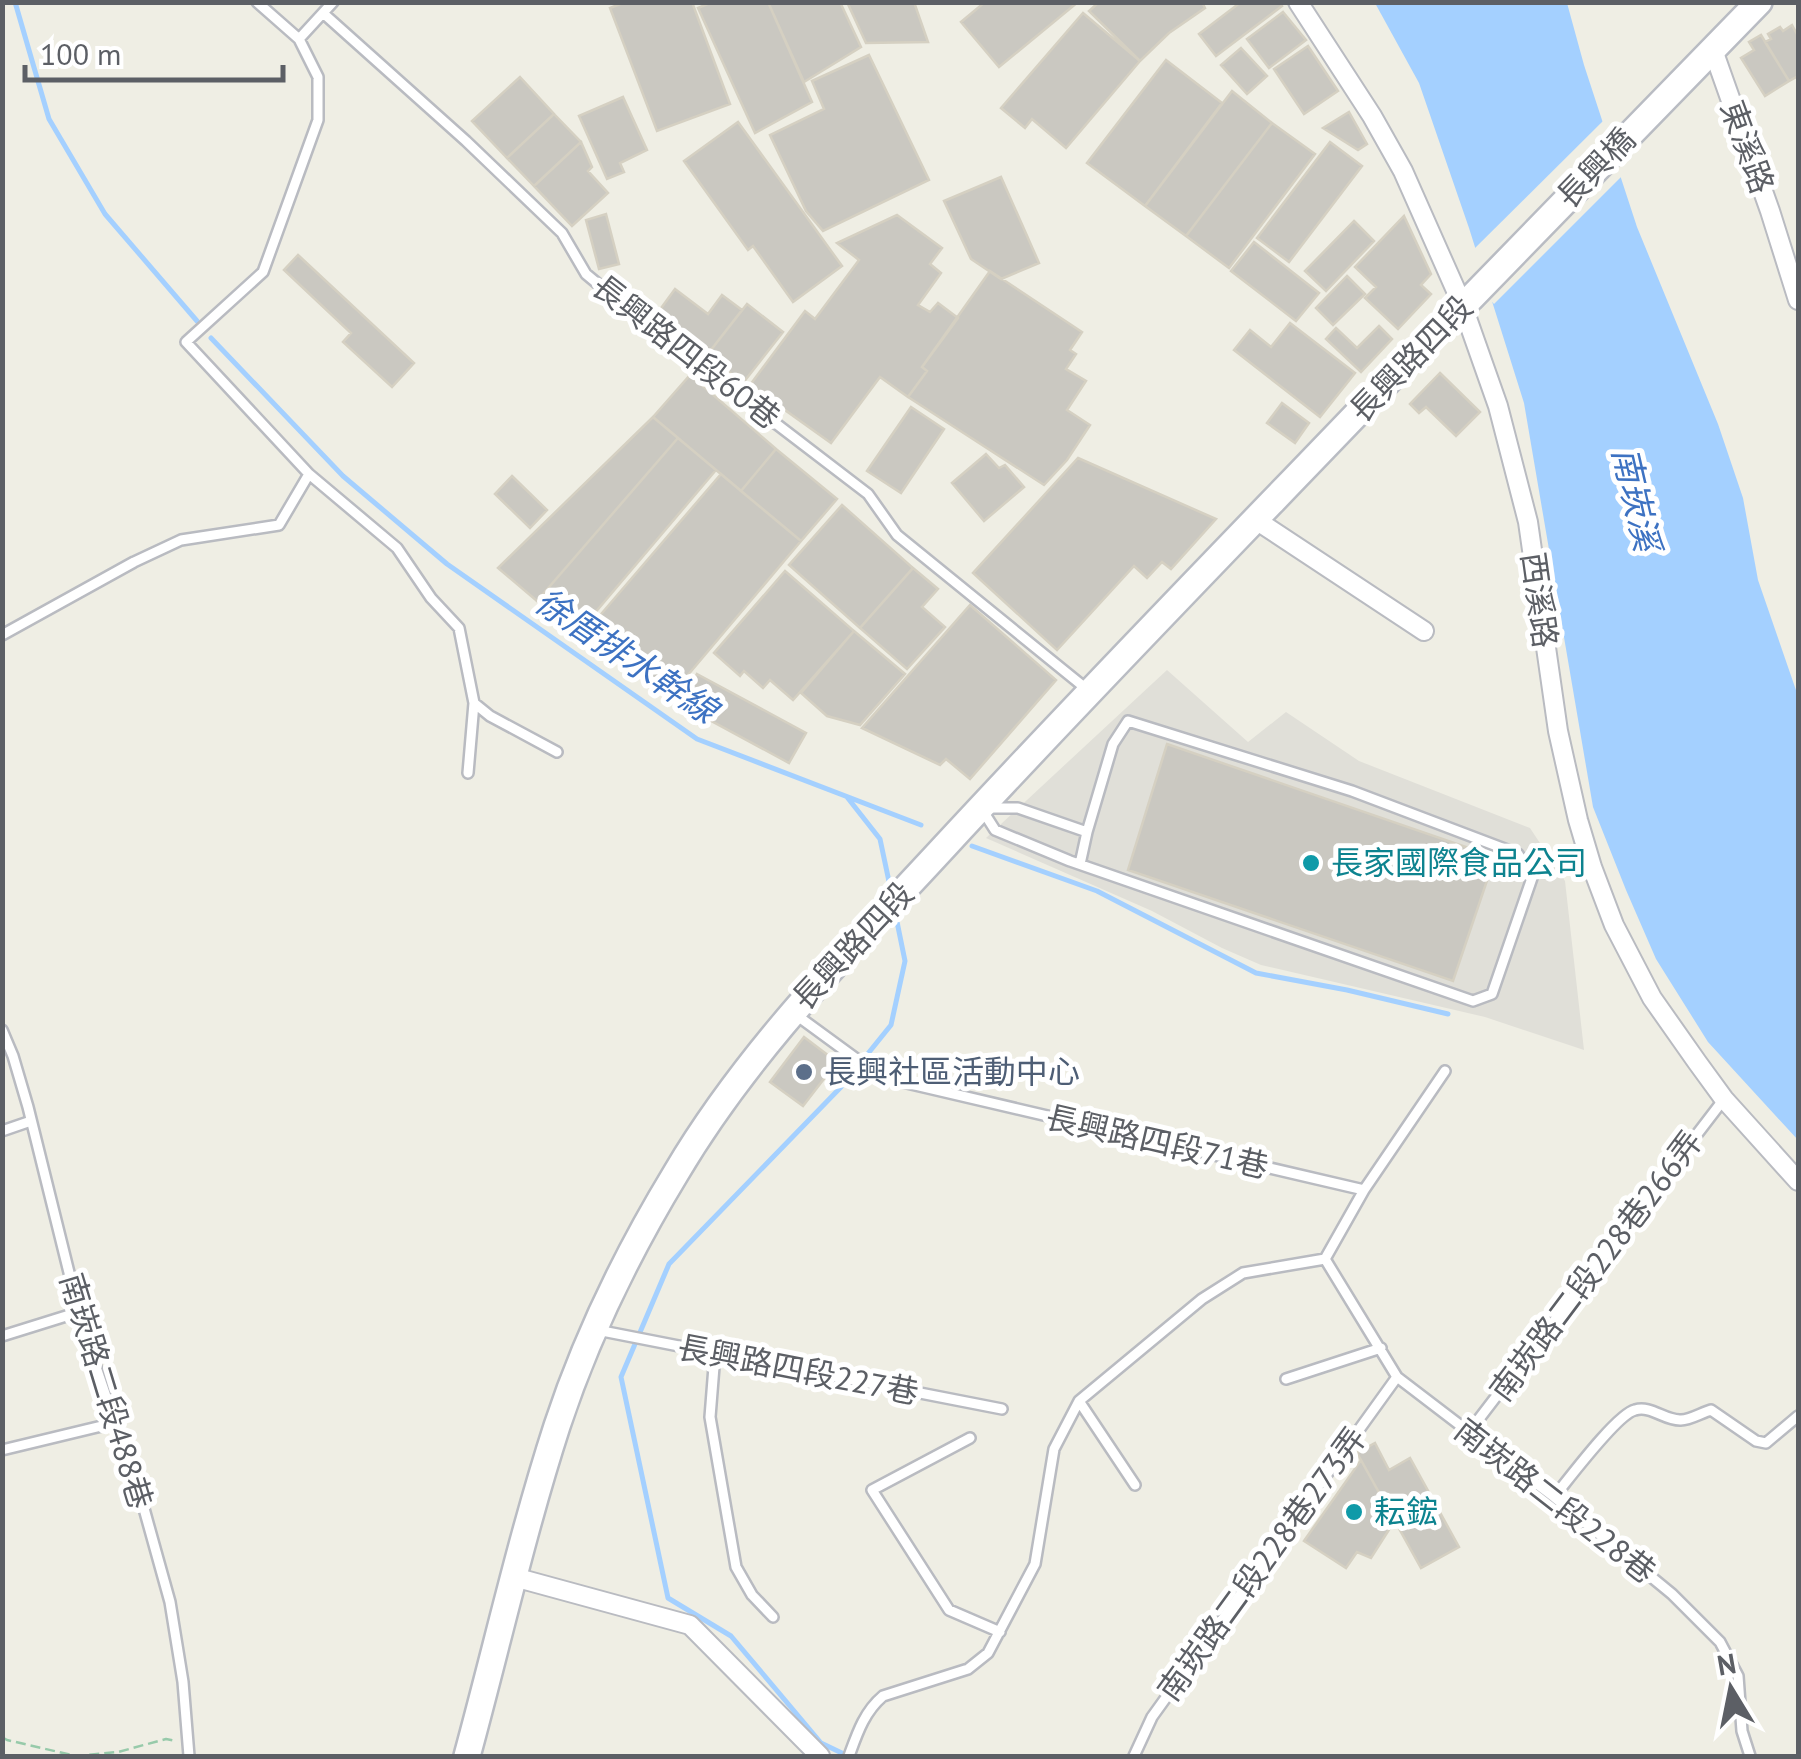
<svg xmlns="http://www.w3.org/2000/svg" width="1801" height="1759" viewBox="0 0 1801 1759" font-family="'PT Sans','Noto Sans TC',sans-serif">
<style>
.industrial{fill:#e0dfd8}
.water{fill:#a4d0ff}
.pier{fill:#efeee4}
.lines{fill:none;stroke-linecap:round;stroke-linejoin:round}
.stream{stroke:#a4d0ff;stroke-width:5}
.building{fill:#cac8c1;stroke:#d5d0c2;stroke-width:2.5}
.lane-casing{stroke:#b9bbc1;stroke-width:14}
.street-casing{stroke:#b9bbc1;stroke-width:22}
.secondary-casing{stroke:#b9bcc3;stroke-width:30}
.path{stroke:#97caaa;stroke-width:2.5;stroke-dasharray:10 5;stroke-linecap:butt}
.lane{stroke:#fff;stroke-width:9}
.street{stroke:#fff;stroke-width:18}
.secondary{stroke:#fff;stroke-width:25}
.culture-dot{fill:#0f9aa8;stroke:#fff;stroke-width:4}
.service-dot{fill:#5c6f8a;stroke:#fff;stroke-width:4}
.labels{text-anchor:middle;stroke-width:10;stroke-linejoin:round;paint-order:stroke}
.street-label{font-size:32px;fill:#5c5f65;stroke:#fff}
.culture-label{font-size:32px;fill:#0d838f;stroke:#fff;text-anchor:start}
.service-label{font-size:32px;fill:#4e5e75;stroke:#fff;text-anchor:start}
.water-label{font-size:35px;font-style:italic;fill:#3d72c2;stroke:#fff}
</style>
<rect width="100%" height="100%" fill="#efeee4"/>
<path class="industrial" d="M1167 670 1248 742 1286 712 1359 761 1530 828 1565 881 1584 1050 1485 1017 1261 965 1222 948 1152 911 986 838Z"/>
<path class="water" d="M1375 3H1567L1584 65 1637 227 1718 424 1743 498 1758 580 1798 696V1140L1708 1042 1656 959 1626 890 1593 807 1524 403 1469 228 1419 83Z"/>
<path class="pier" d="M1606 118 1624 174 1494 304 1485 294 1471 252Z"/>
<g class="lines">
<path class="stream" d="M15 2 49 119 105 214 197 321
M211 338 343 476 447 564 697 739 921 825
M847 797 880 839 891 891
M972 846 1097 891 1256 973 1347 990 1448 1014
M848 1756 821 1743 731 1636 668 1598 621 1377 669 1264 841 1087 891 1025 905 961 895 912"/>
</g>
<path class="building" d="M625 2H692L730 104 657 131 610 8Z
M712 2H768L812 102 755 133 698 8Z
M768 2H840L861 47 804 82Z
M847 2H914L928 42 866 43Z
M985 2H1078L999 67 961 22Z
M1099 2H1202L1205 8 1169 33 1140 61 1089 11Z
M1241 2H1279L1282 6 1216 56 1199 34Z
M1283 12 1306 40 1269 68 1247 39Z
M1083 13 1140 61 1066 148 1032 119 1025 128 1001 108Z
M1792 25 1798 36V76L1789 81 1765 42 1771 39 1768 34 1780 27 1783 31Z
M1761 35 1789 81 1765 96 1741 58 1754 50 1749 42Z
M1308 46 1338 91 1304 114 1274 69Z
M1241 48 1267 76 1247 94 1221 65Z
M869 55 929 180 823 231 806 211 770 135 824 109 812 81Z
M1166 60 1222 103 1145 206 1087 163Z
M520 77 554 114 507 158 472 121Z
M1232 91 1272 123 1186 236 1145 206Z
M623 97 647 150 620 163 624 172 607 179 579 116Z
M1349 112 1367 144 1358 150 1323 128Z
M554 114 581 142 534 186 507 158Z
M738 122 842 266 793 302 753 246 748 250 684 161Z
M1272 123 1315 154 1229 268 1186 236Z
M581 142 592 167 588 171 608 193 572 226 534 186Z
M1330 142 1362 166 1289 262 1257 238Z
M1001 177 1039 263 1001 279 971 259 944 201Z
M606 214 619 264 599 269 586 220Z
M897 215 942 248 930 264 941 273 918 305 930 312 938 303 958 318 922 367 927 371 908 397 880 377 831 443 750 385 805 311 815 319 859 260 837 243Z
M1404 216 1431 274 1421 285 1431 294 1398 329 1365 298 1376 287 1355 267Z
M1354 221 1374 241 1326 291 1305 271Z
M1254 242 1319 293 1296 321 1231 271Z
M298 255 414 363 392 387 343 342 351 333 284 270Z
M990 271 1082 332 1070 350 1076 354 1066 369 1086 381 1067 410 1090 425 1067 460 1044 485 908 397 927 371 922 367Z
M1347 276 1365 294 1333 325 1316 308Z
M675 289 708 314 722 295 742 310 707 355 656 315Z
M747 304 783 332 743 383 707 355Z
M1290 323 1355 373 1320 417 1234 350 1250 330 1271 347Z
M1379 326 1392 339 1361 372 1326 339 1336 328 1357 348Z
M1440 373 1480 412 1456 436 1426 407 1419 413 1410 404Z
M690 375 776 449 741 491 653 417Z
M1282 403 1309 423 1295 443 1267 423Z
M911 407 944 429 901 493 867 471Z
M653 417 678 438 537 601 498 568Z
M678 438 716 470 577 634 537 601Z
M776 449 837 499 801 541 741 491Z
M986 454 999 468 1005 465 1024 487 984 521 952 483Z
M1078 458 1216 519 1171 569 1162 562 1147 578 1134 566 1057 650 973 573Z
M721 474 801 541 671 695 590 627Z
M512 476 547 510 530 528 495 494Z
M842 505 913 568 860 628 789 565Z
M913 568 938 589 922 607 945 627 907 669 860 628Z
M785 571 854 631 793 700 770 680 763 688 744 671 740 676 714 653Z
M970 605 1056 680 970 779 946 759 940 765 862 728Z
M854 631 905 674 860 725 827 716 801 693Z
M697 674 806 733 789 763 680 704Z
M1167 744 1495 857 1453 981 1128 870Z
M804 1037 837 1062 803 1106 770 1082Z
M1375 1443 1389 1470 1410 1458 1459 1547 1421 1568 1357 1453Z
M1361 1460 1387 1507 1381 1517 1392 1525 1371 1558 1357 1552 1346 1568 1304 1541Z"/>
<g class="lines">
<g class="lane-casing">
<path id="lane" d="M323 13 466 141 562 233 586 274 646 324 868 494 897 535 1089 691
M299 39 333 2
M309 474 397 548 431 598 459 628 474 703
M2 635 134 562 181 540 279 525 309 474 186 342 263 272 318 120V77L299 39 257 2
M1128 721 1352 791 1518 854 1532 878 1492 994 1473 1001 1070 861 995 830 981 808H1018L1087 832 1113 744Z
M468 773 474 703 490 716 557 752
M1080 864 1087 832
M795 1014 881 1077 1364 1190
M2 1030 13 1056 28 1107 83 1329 143 1505 170 1602 183 1682 189 1756
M2 1131 31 1121
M1325 1259 1397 1377 1554 1497 1672 1594 1720 1642 1738 1676 1742 1731 1750 1756
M1325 1259 1364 1190 1445 1071
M597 1330 1002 1409
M2 1336 79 1312
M715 1354 710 1417 736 1567 752 1595 773 1617
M1286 1379 1381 1348
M1079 1401 1135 1485
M1469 1432 1724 1099
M970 1438 872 1490 949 1610 1000 1632
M2 1450 114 1423
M1554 1497C1568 1480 1617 1414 1635 1410 1651 1405 1665 1421 1681 1420 1690 1420 1701 1413 1711 1410L1756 1441 1766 1443 1798 1416
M849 1756C857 1734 864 1712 883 1696L968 1669 988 1653 1035 1564 1054 1449 1079 1401 1202 1299 1243 1273 1325 1259
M1134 1756 1152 1717 1397 1377"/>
</g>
<g class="street-casing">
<path id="street" d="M1298 2 1372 116 1403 171 1462 304 1498 406 1528 522 1558 731 1578 820 1592 867 1614 925 1652 998 1697 1062 1724 1099 1798 1181
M1713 50 1770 211 1798 300
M1256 520 1424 631
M514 1577 690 1625 820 1756"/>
</g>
<g class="secondary-casing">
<path id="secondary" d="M467 1756C497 1646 522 1534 557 1426 586 1338 628 1252 676 1173 748 1051 849 950 945 846 1114 663 1290 485 1462 304L1471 298 1759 2"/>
</g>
<path class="path" d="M2 1737 7 1740 76 1756 118 1752 166 1739 176 1741"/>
<use href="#lane" class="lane"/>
<use href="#street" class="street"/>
<use href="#secondary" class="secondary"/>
</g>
<g class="culture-dot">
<circle cx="1311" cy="863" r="10"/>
<circle cx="1354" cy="1512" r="10"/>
</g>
<circle class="service-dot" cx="804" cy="1072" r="10"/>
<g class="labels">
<g class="street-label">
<text transform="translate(1747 147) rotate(70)" y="11">東溪路</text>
<text transform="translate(1596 168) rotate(-46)" y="11">長興橋</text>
<text transform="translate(686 352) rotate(38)" y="11">長興路四段60巷</text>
<text transform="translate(1411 359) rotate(-46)" y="11">長興路四段</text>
<text transform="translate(1539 600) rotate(82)" y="11">西溪路</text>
<text transform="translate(853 946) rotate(-47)" y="11">長興路四段</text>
<text transform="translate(1157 1142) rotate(13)" y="11">長興路四段71巷</text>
<text transform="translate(1596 1266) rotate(-53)" y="11">南崁路二段228巷266弄</text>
<text transform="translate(798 1370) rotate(11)" y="11">長興路四段227巷</text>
<text transform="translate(106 1391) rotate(73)" y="11">南崁路二段488巷</text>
<text transform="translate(1555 1501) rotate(38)" y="11">南崁路二段228巷</text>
<text transform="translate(1262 1564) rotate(-54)" y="11">南崁路二段228巷273弄</text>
</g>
<g class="culture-label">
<text x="1331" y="874">長家國際食品公司</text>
<text x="1374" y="1523">耘鋐</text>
</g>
<g class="service-label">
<text x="824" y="1083">長興社區活動中心</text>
</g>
<g class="water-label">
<text transform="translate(1636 499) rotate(77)" y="12">南崁溪</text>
<text transform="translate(626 656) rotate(34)" y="12">徐厝排水幹線</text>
</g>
</g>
<rect width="1801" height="1759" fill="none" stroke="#5c5f65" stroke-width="10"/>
<g transform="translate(1731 1689) rotate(350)" stroke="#ffffff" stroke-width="8" paint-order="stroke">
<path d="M0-8L18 38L0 25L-18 38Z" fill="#5c5f65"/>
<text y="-15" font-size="28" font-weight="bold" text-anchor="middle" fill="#5c5f65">N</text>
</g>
<path d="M25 65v15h258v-15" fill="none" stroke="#5c5f65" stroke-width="5"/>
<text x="40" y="65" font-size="30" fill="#5c5f65" stroke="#ffffff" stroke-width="8" paint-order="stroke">100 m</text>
</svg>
